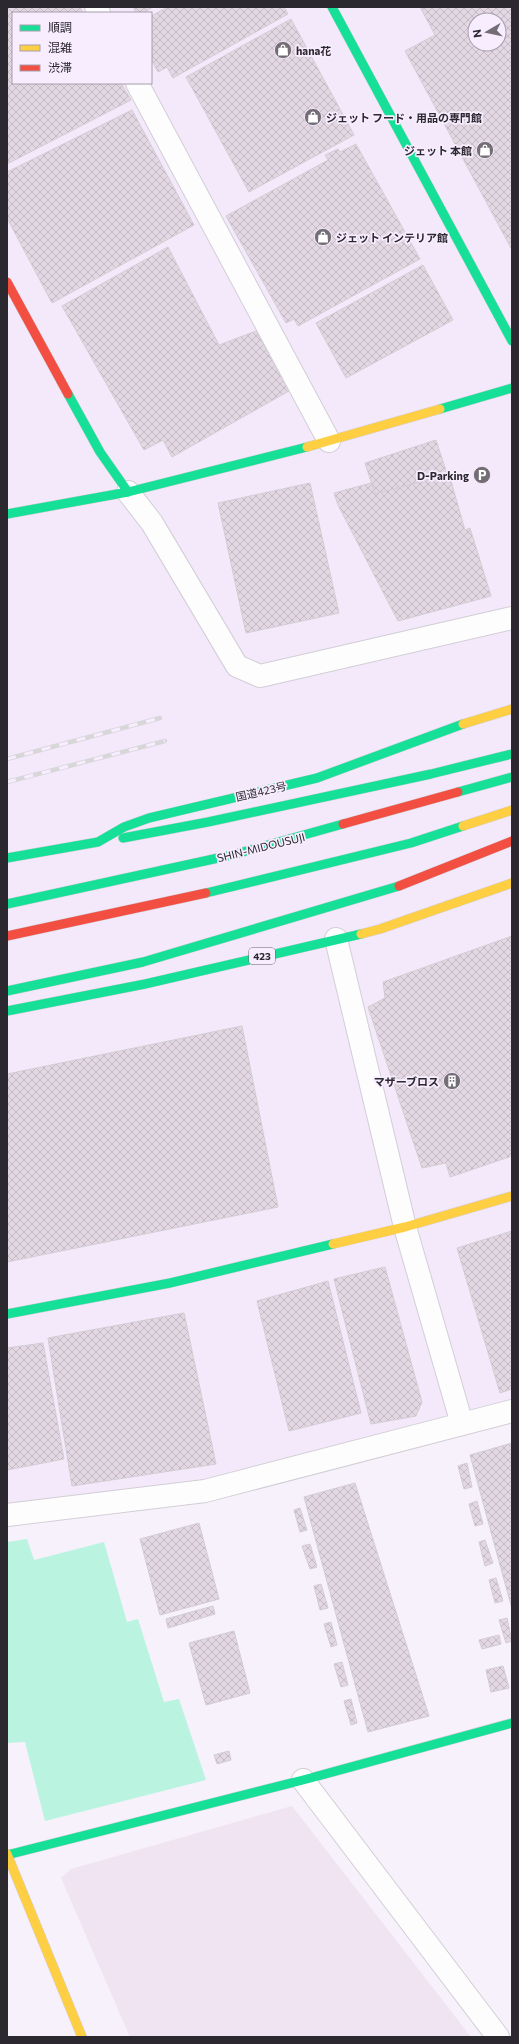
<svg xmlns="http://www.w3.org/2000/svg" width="519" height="2044" viewBox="0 0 519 2044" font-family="Commissioner,'Noto Sans JP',sans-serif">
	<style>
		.commercial { fill: #f0e4f2 }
		.built { fill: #f3e9fb; fill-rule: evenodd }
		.pitch { fill: #baf4e0 }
		.building { fill: url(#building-cross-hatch); stroke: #d2cdd3; fill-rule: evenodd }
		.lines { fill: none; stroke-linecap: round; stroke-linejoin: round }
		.street-casing { stroke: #d2ced5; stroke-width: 24 }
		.fast-casing { stroke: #d2ced5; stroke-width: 10 }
		.slow-casing { stroke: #d2ced5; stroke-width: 10 }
		.jam-casing { stroke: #d2ced5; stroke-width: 10 }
		.street { stroke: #fefdfe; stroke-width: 22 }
		.fast { stroke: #16e098; stroke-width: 9 }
		.slow { stroke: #ffcf43; stroke-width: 9 }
		.jam { stroke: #f24e42; stroke-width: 9 }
		.rail-casing { stroke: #d7d6d8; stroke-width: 4.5 }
		.rail { stroke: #f7edff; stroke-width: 3; stroke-dasharray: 9; stroke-linecap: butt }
		.labels { text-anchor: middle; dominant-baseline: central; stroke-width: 3.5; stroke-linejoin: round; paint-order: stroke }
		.shield { fill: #f7edff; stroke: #69636d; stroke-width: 1 }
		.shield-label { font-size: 10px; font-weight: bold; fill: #2c282f }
		.poi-label { font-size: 11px; font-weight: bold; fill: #2c282f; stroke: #f7edff; text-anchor: start }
		.street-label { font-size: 11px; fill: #2c282f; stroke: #f7edff }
	</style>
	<defs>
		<pattern id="building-cross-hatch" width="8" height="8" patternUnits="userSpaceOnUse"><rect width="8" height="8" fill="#e2d7e2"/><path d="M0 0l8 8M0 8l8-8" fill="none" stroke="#c2b9c2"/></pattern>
	</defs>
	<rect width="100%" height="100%" fill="#f6f1fb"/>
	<polygon class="commercial" points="292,1806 471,2037 130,2037 61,1878 71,1869"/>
	<path class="built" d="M 7,7 L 512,7 L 512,1411 L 205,1491 L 7,1515 ZM 13,13 L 151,13 L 151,83 L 13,83 ZM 475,20 L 499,20 L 499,44 L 475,44 Z"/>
	<polygon class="pitch" points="27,1539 34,1560 104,1542 127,1622 138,1619 164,1702 179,1699 206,1780 45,1821 25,1742 7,1743 7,1542"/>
	<g class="building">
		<polygon points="7,7 80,7 83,13 13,13 13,83 121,83 131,100 7,164"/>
		<polygon points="133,7 153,7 143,13 136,13"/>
		<polygon points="168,7 284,7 288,14 173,78 167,67 158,72 151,59 151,42 153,41 151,38 151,16"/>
		<path d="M 420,7 L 512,7 L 512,250 L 405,51 L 435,35 ZM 475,20 L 499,20 L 499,44 L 475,44 Z"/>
		<polygon points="291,19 354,135 249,192 186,77"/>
		<polygon points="132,110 194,225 52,303 7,218 7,172"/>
		<polygon points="356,144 420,259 298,326 294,319 286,323 226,216 328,160 325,155 338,149 340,152"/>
		<polygon points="168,247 219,345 256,331 289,391 172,457 163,440 144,450 62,306"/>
		<polygon points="423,265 453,320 346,378 316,323"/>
		<polygon points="436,440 447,474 375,494 365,463"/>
		<polygon points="449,474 465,530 470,528 491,596 398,621 338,505 334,493 371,483 375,494"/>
		<polygon points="310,483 339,613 246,633 218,503"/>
		<polygon points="512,936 512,1156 450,1177 446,1163 422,1168 368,1007 385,998 383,982"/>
		<polygon points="242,1026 278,1207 7,1262 7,1074"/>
		<polygon points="512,1231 512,1389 500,1393 457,1248"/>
		<polygon points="385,1267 422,1402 416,1416 371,1424 334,1279"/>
		<polygon points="328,1281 361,1413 289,1431 257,1301"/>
		<polygon points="184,1313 216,1464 72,1486 48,1338"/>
		<polygon points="43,1343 64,1459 7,1470 7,1348"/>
		<polygon points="512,1443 512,1609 470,1455"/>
		<polygon points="467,1463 472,1487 464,1489 458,1466"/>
		<polygon points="355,1483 429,1716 368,1732 304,1497"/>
		<polygon points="477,1501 483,1524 475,1526 469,1504"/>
		<polygon points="300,1508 307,1530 300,1532 294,1510"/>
		<polygon points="199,1523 219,1599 160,1615 140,1539"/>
		<polygon points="485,1540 493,1563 485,1566 479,1542"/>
		<polygon points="310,1544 317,1567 310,1569 302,1546"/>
		<polygon points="496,1578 503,1601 495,1603 489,1580"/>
		<polygon points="321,1584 328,1608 320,1610 314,1586"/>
		<polygon points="213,1606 215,1614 168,1628 166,1619"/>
		<polygon points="507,1618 512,1641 506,1643 499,1620"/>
		<polygon points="331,1622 337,1645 331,1647 324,1624"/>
		<polygon points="234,1631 250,1693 206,1705 189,1643"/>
		<polygon points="499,1635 501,1644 482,1649 479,1640"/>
		<polygon points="342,1662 348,1685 341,1687 334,1664"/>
		<polygon points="503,1666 509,1688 491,1692 486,1670"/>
		<polygon points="351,1699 357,1723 351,1725 344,1701"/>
		<polygon points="229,1751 231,1760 217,1764 214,1755"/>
	</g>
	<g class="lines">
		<defs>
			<g id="street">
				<polyline points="96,7 99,13"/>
				<polyline points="137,83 329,441"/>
				<polyline points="128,492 152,523 237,666 260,676 512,618"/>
				<polyline points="336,939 405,1227 462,1424"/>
				<polyline points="7,1515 205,1491 512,1411"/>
				<polyline points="303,1780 498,2037"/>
			</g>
			<g id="fast">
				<polyline points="332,7 512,341"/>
				<polyline points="68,394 100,452 128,492"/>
				<polyline points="440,409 512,388"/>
				<polyline points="7,514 128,492 307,447"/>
				<polyline points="458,792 512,777"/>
				<polyline points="123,838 208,822 431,774 512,754"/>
				<polyline points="7,858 98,842 124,827 149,818 317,778 463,724"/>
				<polyline points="206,893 411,843 463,826"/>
				<polyline points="7,904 232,855 343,824"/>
				<polyline points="7,991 143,962 399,886"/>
				<polyline points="7,1011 145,984 361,934"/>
				<polyline points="7,1314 170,1283 333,1244"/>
				<polyline points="7,1855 303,1780 512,1723"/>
			</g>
			<g id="slow">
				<polyline points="307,447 440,409"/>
				<polyline points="463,724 512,709"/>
				<polyline points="463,826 512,810"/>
				<polyline points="361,934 380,929 512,883"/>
				<polyline points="333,1244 405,1227 512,1196"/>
				<polyline points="7,1854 82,2037"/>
			</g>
			<g id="jam">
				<polyline points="7,282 68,394"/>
				<polyline points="343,824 458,792"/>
				<polyline points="399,886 512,841"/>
				<polyline points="7,936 206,893"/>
			</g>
		</defs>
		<use href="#street" class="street-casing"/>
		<use href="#fast" class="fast-casing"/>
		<use href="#slow" class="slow-casing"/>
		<use href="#jam" class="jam-casing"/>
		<use href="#street" class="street"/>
		<use href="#fast" class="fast"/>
		<use href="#slow" class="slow"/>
		<use href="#jam" class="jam"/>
		<defs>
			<g id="rail">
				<polyline points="7,759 160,718"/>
				<polyline points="7,782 165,741"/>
			</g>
		</defs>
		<use href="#rail" class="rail-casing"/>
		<use href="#rail" class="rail"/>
	</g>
	<defs>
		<symbol id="shop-disc" viewBox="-11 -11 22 22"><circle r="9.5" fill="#736e76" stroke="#f7edff"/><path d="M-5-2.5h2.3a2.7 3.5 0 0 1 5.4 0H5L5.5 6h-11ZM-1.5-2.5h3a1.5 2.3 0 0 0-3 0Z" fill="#fff"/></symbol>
		<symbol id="parking-disc" viewBox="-11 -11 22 22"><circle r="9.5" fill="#736e76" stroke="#f7edff"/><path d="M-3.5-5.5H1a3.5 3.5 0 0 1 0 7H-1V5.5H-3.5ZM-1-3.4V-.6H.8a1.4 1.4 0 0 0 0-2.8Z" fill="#fff"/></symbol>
		<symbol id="building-disc" viewBox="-11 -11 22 22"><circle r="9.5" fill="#736e76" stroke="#f7edff"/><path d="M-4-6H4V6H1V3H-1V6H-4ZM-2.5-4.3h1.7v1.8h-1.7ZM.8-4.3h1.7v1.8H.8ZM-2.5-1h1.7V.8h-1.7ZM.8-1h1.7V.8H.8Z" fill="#fff"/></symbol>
	</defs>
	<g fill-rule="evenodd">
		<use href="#shop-disc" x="273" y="40" width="20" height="20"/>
		<use href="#shop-disc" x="303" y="107" width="20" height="20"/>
		<use href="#shop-disc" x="475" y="140" width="20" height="20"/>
		<use href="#shop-disc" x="313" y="227" width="20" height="20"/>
		<use href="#parking-disc" x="472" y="465" width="20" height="20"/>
		<use href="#building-disc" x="442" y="1071" width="20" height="20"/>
	</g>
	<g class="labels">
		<rect class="shield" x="249" y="948" width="26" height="16" rx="3"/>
		<g class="shield-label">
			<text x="262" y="956">423</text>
		</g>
		<g class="poi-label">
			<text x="296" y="50">hana花</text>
			<text x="326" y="117">ジェット フード・用品の専門館</text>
			<text x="472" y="150" text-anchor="end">ジェット 本館</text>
			<text x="336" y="237">ジェット インテリア館</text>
			<text x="469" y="475" text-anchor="end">D-Parking</text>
			<text x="439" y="1081" text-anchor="end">マザーブロス</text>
		</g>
		<g class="street-label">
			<text transform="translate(261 791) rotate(-13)">国道423号</text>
			<text transform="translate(261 847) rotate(-14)">SHIN-MIDOUSUJI</text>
		</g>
	</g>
	<rect width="519" height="2044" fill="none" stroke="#2c282f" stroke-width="16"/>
	<rect x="12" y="12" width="140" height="72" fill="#f7edff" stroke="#a69eac"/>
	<rect x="20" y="25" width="20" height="6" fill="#16e098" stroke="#a69eac"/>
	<text x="48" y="32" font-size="12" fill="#2c282f">順調</text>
	<rect x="20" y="45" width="20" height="6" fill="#ffcf43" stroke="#a69eac"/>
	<text x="48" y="52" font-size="12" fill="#2c282f">混雑</text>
	<rect x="20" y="65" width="20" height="6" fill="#f24e42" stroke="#a69eac"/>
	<text x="48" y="72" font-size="12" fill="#2c282f">渋滞</text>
	<g transform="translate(487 32) rotate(261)"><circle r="19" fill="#f7edff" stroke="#a69eac"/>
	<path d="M0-3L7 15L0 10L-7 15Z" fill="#736e76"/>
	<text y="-6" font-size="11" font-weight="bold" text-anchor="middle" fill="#2c282f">N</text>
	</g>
</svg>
